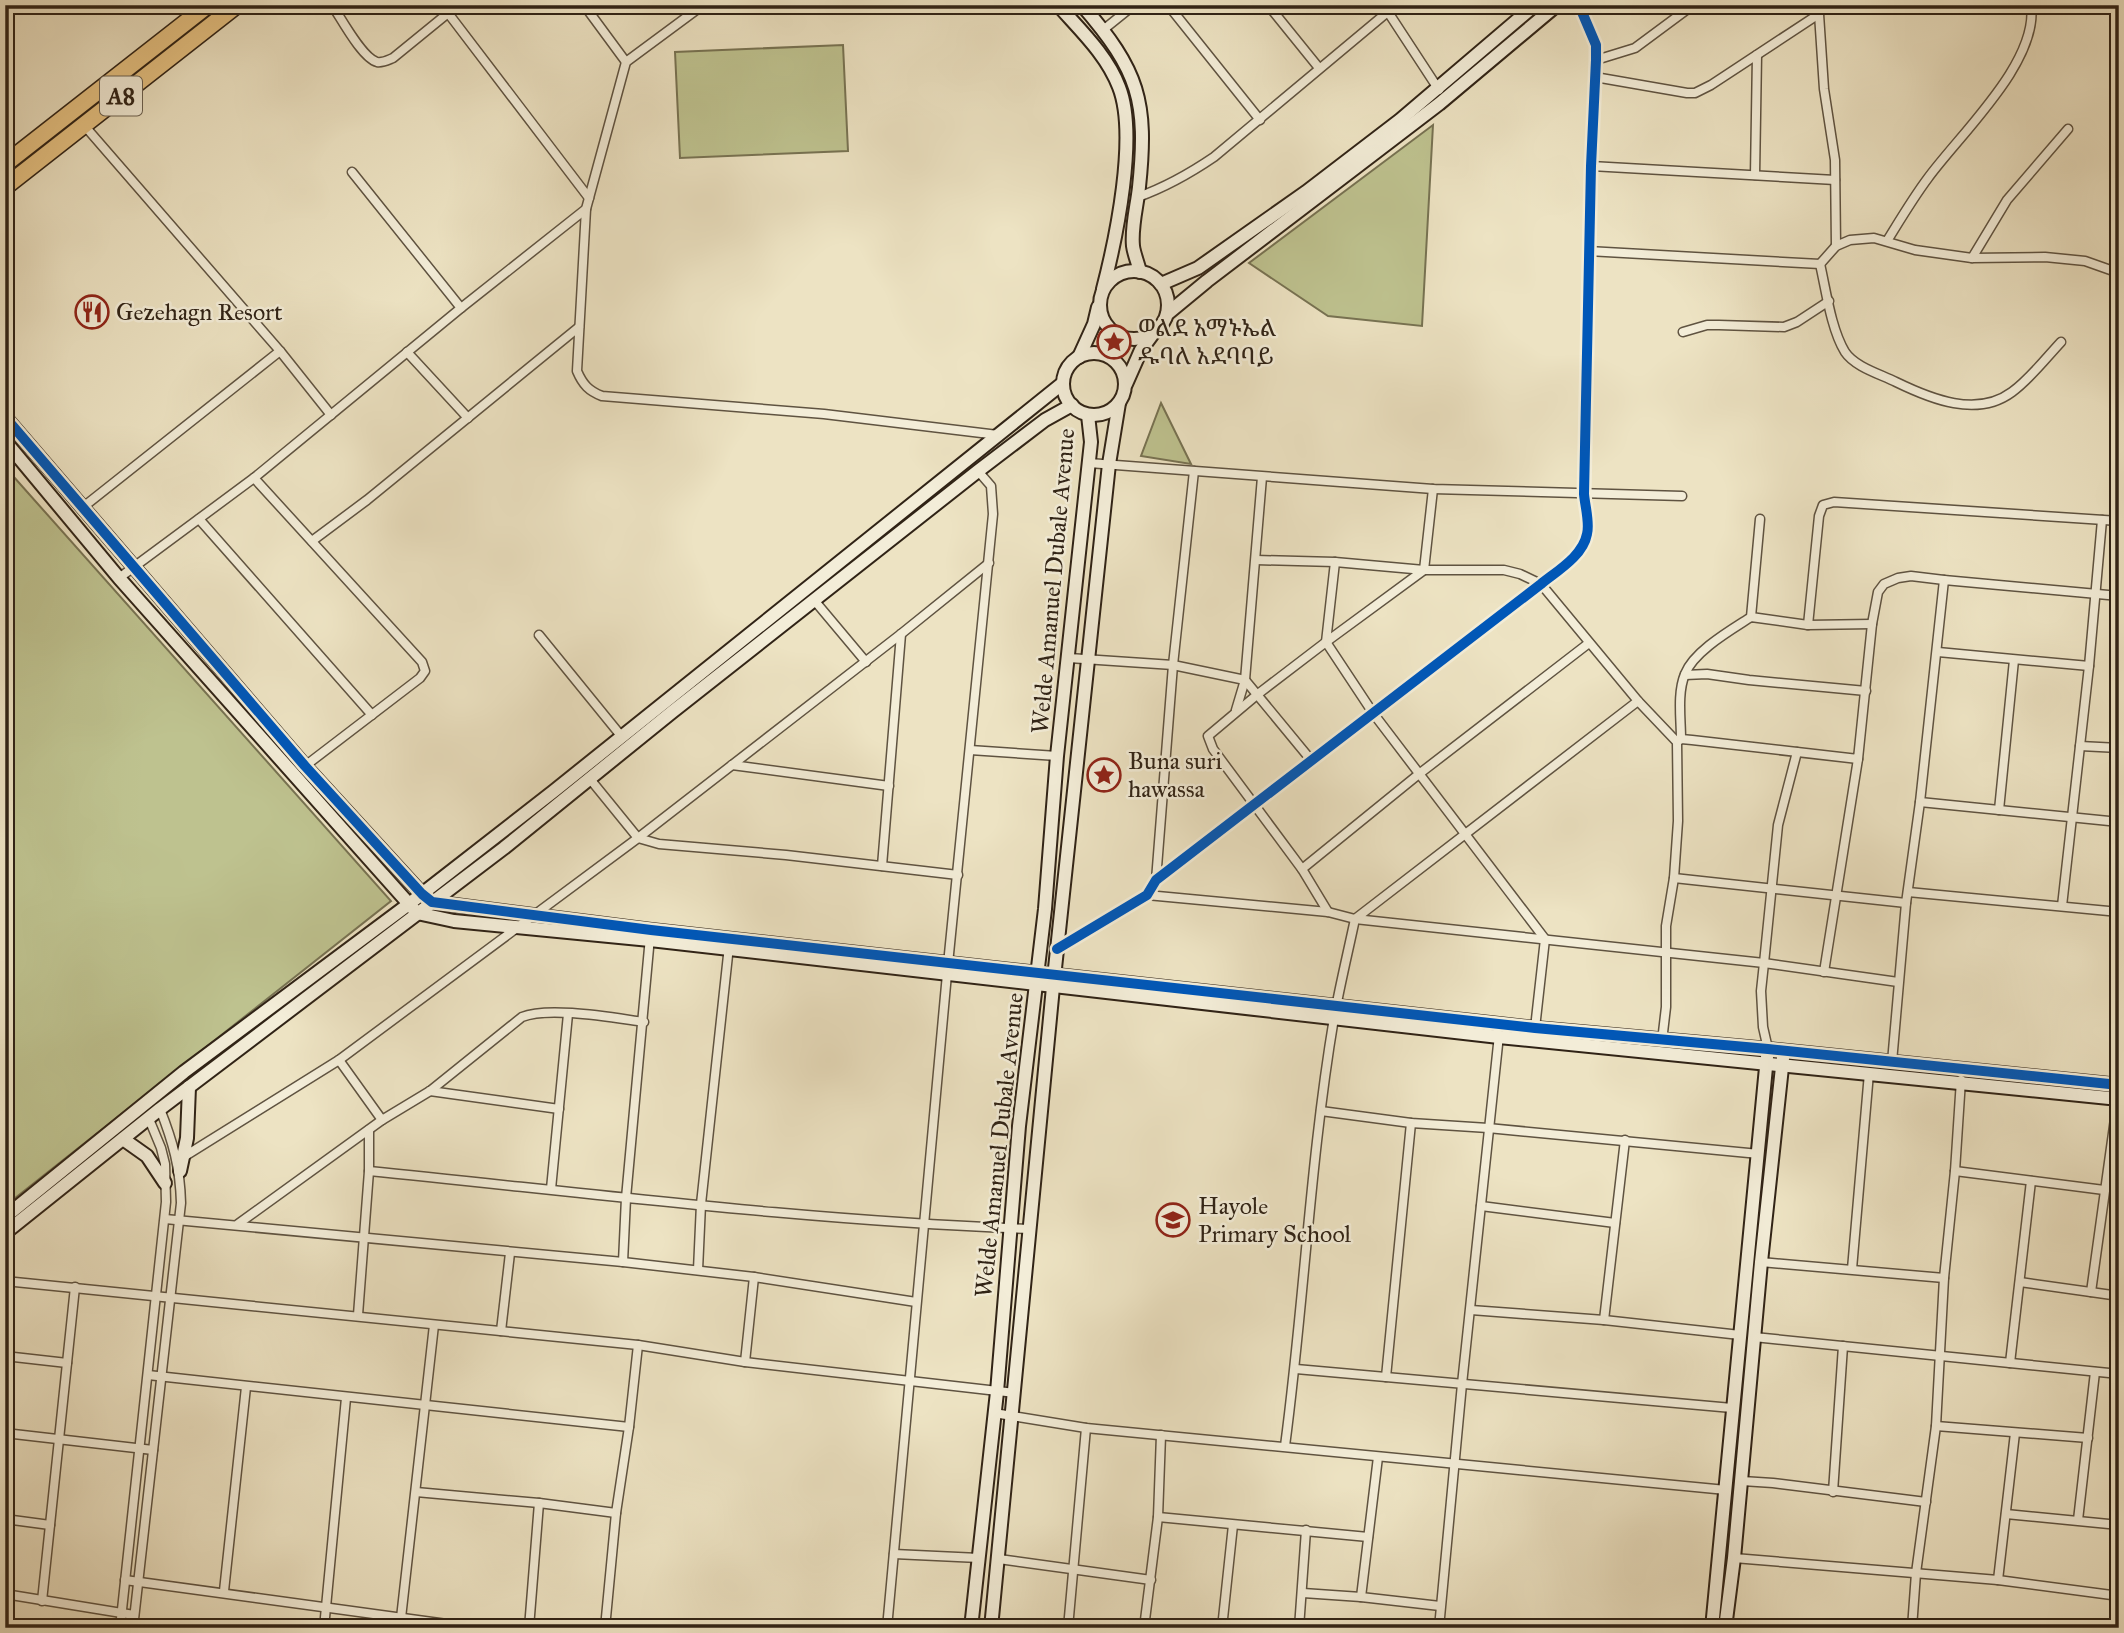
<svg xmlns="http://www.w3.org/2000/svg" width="2124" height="1633" viewBox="0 0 2124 1633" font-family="'IM FELL Great Primer','Noto Serif Ethiopic',serif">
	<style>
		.green { fill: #bec28f; stroke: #777252; stroke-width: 2 }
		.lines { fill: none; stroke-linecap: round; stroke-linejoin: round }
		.street-casing { stroke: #5f5341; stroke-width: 11 }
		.secondary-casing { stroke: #302316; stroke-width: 16 }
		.highway-casing { stroke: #302316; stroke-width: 19 }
		.street { stroke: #f3edd8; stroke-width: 8 }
		.secondary { stroke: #f3edd8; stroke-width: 12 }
		.highway { stroke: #e6c282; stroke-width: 16 }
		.cycleway-casing { stroke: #f3edd8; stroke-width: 15 }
		.cycleway { stroke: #0057b8; stroke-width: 10 }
		.labels { text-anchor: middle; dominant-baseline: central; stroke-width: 5; stroke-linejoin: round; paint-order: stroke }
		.shield { fill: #f3edd8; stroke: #6a6050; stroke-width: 2 }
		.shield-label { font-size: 23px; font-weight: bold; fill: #302316 }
		.poi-label { font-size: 24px; fill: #302316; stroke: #f3edd8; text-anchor: start }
		.street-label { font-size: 24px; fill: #302316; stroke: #f3edd8 }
	</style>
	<rect width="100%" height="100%" fill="#ede3c3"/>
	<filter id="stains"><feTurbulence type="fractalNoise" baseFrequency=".00286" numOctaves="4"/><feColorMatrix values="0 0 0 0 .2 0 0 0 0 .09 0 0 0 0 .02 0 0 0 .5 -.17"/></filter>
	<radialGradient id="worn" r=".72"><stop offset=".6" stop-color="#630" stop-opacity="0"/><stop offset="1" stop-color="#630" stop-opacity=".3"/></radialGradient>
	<g class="green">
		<polygon points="843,45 848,151 680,158 675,52"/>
		<polygon points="1433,125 1422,326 1328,316 1249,263"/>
		<polygon points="1161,403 1191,464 1141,456"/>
		<polygon points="5,467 391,901 5,1206"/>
	</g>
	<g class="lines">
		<defs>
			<g id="street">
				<path d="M 332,5 C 341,18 362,58 377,62 C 383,63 388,60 393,58 L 458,5"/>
				<polyline points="584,5 626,62"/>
				<polyline points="1168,5 1260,120"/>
				<polyline points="1268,5 1319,68"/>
				<polyline points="1821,5 1819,14 1824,89 1835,160 1836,246"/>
				<polyline points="1388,12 1439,90"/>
				<polyline points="448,13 589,198"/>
				<polyline points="1103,30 1134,5"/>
				<polyline points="1596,60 1635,48 1693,5"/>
				<polyline points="1595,77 1687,93 1695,93 1711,85 1819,14"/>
				<polyline points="83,124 280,351 331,415"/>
				<polyline points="1591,166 1835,180"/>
				<polyline points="352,172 461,308"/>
				<polyline points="1755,175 1757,55"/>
				<path d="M 1138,197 C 1166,187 1189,174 1214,157 L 1396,5"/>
				<path d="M 586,209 L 577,371 C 583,385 589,391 602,396 L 824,414 L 998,435"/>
				<path d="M 1887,241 C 1900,220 1913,198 1928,178 C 1960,134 2039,62 2031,5"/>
				<polyline points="1588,251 1820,264 1836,246 1850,240 1874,238 1915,250 1972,258 2045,257 2085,261 2119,273"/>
				<polyline points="1972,258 2007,200 2068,129"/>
				<path d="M 1820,264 C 1826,290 1831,329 1845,352 C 1855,367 1880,374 1896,382 C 1931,399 1977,418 2012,392 C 2030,379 2046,358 2061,342"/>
				<polyline points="1683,332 1707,325 1719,325 1784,327 1797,322 1829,301"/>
				<polyline points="407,352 468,418"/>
				<polyline points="1089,463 1433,489 1682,496"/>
				<polyline points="254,478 422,662 425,671 420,678 305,766"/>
				<polyline points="82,508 280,351"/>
				<polyline points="199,519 372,715"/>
				<polyline points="312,541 367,500 579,327"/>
				<polyline points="1256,560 1335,562 1424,570 1504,570 1520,574 1541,584 1638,701 1677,742 1678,821 1674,878 1666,926 1666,1007 1662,1041"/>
				<polyline points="1335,562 1326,642 1373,713 1545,939 1535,1028"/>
				<polyline points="119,578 254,478 461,308 586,209 626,62 703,5"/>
				<polyline points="814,600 866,662"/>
				<polyline points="1751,617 1760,519"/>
				<polyline points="1872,624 1808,625 1819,516 1823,505 1834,502 2119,521"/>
				<polyline points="539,635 622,737"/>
				<polyline points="1938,652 2089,666"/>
				<polyline points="1069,658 1173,665 1245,680 1311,760"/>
				<polyline points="1685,675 1707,674 1749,680 1866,691"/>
				<polyline points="1236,710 1245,680 1262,477"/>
				<path d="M 1681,739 C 1681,719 1677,693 1685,674 C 1694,651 1731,630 1751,617 L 1808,625"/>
				<polyline points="1677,742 1681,739 1692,740 1858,759 1872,624 1878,592 1884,584 1898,578 1911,576 1944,580"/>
				<polyline points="2080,746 2119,748"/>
				<polyline points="970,750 1057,756"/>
				<polyline points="732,765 889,786"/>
				<polyline points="590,779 638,838 659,844 786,855 958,875"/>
				<polyline points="1920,802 2119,822"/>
				<polyline points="1999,810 2014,660"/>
				<polyline points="882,866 901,634"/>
				<polyline points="1302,869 1419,774 1589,643"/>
				<polyline points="1674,878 1906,903"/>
				<polyline points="1156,880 1173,665 1194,471"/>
				<polyline points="1908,892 2119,912"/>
				<polyline points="1147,895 1328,912 1355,919 1764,963 1898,982"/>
				<polyline points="2062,906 2089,666 2102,520"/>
				<polyline points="1328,912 1302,869 1213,749 1208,736 1258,694 1326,642 1424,570 1433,489"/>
				<path d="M 1057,949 L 1147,895 L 1156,880 L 1541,584 C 1557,571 1583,556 1587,534 C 1590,523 1585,506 1584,494 L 1591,166 L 1596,60 L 1596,45 L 1579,5"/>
				<polyline points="1824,972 1858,759"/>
				<polyline points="1768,1049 1763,1027 1761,991 1764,963 1778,825 1797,752"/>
				<polyline points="339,1060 382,1120"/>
				<polyline points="1892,1062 1906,903 1920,802 1944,580 2119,596"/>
				<polyline points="430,1091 559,1109"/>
				<polyline points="1321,1111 1411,1123 1488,1128 1759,1154"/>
				<polyline points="185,1156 339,1060 638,838 901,634 989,563"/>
				<path d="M 369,1171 C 589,1193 809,1221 1030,1229"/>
				<polyline points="1955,1171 2104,1190"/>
				<polyline points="551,1189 568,1014"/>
				<polyline points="1481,1206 1615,1223"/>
				<polyline points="165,1219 623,1262 754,1277 916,1302"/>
				<path d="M 238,1224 L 382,1120 L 430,1091 L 522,1017 C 549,1006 614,1018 644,1022"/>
				<polyline points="623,1262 626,1198 650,937"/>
				<polyline points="1761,1262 1944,1278"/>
				<polyline points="1852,1269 1869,1073"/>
				<polyline points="698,1270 701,1204 729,946"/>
				<polyline points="5,1281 638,1345 745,1362 1015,1393"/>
				<polyline points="2020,1282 2119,1296"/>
				<polyline points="2091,1292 2118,1097"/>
				<polyline points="1471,1310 1604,1320 1740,1335"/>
				<polyline points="358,1315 369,1171 369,1130"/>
				<polyline points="1604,1320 1625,1140"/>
				<polyline points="501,1331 510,1253"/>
				<polyline points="1754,1337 2119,1374"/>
				<polyline points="5,1356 67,1363"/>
				<polyline points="745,1362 754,1277"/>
				<polyline points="2010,1363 2031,1181"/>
				<polyline points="1296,1369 1732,1408"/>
				<polyline points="148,1375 629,1427"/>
				<polyline points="1386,1377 1411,1123"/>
				<polyline points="994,1413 1086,1428 1726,1490"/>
				<polyline points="1936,1426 2088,1438"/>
				<polyline points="5,1433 153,1450"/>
				<path d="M 1285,1446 C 1304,1304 1310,1160 1334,1018 C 1340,985 1348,952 1355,919 L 1638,701"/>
				<polyline points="1378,1457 1361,1597 1440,1606"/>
				<polyline points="1742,1481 1773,1483 1926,1502"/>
				<polyline points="416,1492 539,1503 616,1513"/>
				<polyline points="1833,1492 1843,1346"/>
				<polyline points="2006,1514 2119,1525"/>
				<polyline points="1158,1517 1368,1537"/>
				<polyline points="5,1519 50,1525"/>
				<polyline points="2078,1520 2095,1372"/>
				<polyline points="894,1554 979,1558"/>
				<polyline points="1734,1558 1998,1580 2119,1596"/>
				<polyline points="999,1559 1151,1580"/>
				<polyline points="125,1580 476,1628"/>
				<polyline points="1998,1580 2015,1433"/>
				<polyline points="224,1591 246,1387"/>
				<polyline points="1303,1593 1361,1597"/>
				<polyline points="5,1594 134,1615"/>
				<polyline points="42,1601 75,1287"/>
				<polyline points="401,1618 434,1325"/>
				<polyline points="120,1628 166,1202 165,1164 161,1148 149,1119"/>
				<path d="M 133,1628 L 181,1203 C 180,1167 173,1142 160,1109"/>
				<polyline points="324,1628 346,1398"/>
				<polyline points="529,1628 539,1503"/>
				<polyline points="605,1628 616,1513 629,1427 638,1345"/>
				<polyline points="887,1628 947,974 993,514 991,486 978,471"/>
				<polyline points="1068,1628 1086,1428"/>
				<polyline points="1144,1628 1158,1517 1161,1435"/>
				<polyline points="1222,1628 1233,1525"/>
				<polyline points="1299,1628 1306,1530"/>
				<polyline points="1439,1628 1462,1384 1499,1035"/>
				<polyline points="1912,1628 1916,1573 1936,1426 1944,1278 1955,1171 1961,1080"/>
			</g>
			<g id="secondary">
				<path d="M 1058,5 C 1080,30 1107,55 1119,87 C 1138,135 1116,239 1103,289"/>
				<path d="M 1082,5 C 1139,71 1148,101 1139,187 C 1137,206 1131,227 1133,246 C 1134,254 1138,263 1140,272"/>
				<circle cx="1134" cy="305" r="34"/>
				<polyline points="1161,284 1198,268 1306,192 1400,120 1535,5"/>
				<polyline points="1167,314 1207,281 1439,104 1557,5"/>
				<circle cx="1094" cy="384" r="31"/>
				<polyline points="1079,357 1094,324 1098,307"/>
				<polyline points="1126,384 1141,350 1152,335"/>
				<polyline points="5,417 305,766 422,894 432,902 651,930 1535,1028 1768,1049 2119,1085"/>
				<polyline points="5,441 119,578 417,913 454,921 650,940 1499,1037 2119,1099"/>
				<polyline points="123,1139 147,1156 165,1183"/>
				<polyline points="180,1171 187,1138 189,1087"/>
				<polyline points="5,1217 184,1072 409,904 554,791 1063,383"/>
				<polyline points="5,1233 160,1109 504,848 672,712 978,471 1045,420 1072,405"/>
				<polyline points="971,1628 997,1392 1019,1126 1045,909 1057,756 1091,442 1088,415"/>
				<polyline points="991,1628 1053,987 1109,464 1119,403"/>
				<polyline points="1712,1628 1767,1057"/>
				<polyline points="1725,1628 1734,1558 1761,1262 1783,1058"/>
			</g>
			<g id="highway">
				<polyline points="5,164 208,5"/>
				<polyline points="5,187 237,5"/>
			</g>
		</defs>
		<use href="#street" class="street-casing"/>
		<use href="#secondary" class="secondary-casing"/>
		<use href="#highway" class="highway-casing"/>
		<use href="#street" class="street"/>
		<use href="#secondary" class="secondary"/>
		<use href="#highway" class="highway"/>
		<defs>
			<g id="cycleway">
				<polyline points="5,417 305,766 422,894 432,902 651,930 1535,1028 1768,1049 2119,1085"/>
				<path d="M 1057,949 L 1147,895 L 1156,880 L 1541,584 C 1557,571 1583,556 1587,534 C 1590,523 1585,506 1584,494 L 1591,166 L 1596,60 L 1596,45 L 1579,5"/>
			</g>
		</defs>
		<use href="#cycleway" class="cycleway-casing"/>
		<use href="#cycleway" class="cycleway"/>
	</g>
	<defs>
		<symbol id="restaurant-ring" viewBox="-11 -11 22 22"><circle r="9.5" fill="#f3edd8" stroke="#8f2418" stroke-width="1.5"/><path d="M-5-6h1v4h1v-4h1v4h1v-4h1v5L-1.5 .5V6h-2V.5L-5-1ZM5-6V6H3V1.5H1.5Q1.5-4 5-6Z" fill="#8f2418"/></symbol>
		<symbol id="sight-ring" viewBox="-11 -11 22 22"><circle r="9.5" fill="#f3edd8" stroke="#8f2418" stroke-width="1.5"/><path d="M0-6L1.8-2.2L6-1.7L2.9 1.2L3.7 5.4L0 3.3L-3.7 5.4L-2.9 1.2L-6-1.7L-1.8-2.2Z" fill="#8f2418"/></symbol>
		<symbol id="school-ring" viewBox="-11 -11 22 22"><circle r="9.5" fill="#f3edd8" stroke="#8f2418" stroke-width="1.5"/><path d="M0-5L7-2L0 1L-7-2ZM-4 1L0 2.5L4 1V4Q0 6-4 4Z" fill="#8f2418"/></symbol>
	</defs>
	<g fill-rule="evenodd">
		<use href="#restaurant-ring" x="73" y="293" width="38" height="38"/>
		<use href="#sight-ring" x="1095" y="323" width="38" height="38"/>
		<use href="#sight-ring" x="1085" y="756" width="38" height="38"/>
		<use href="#school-ring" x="1154" y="1201" width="38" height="38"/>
	</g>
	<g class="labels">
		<rect class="shield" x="100" y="76.5" width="42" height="39" rx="5"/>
		<g class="shield-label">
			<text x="121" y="96">A8</text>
		</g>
		<g class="poi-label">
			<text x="116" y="312">Gezehagn Resort</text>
			<text x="1138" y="328">ወልደ አማኑኤል<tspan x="1138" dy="28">ዱባለ አደባባይ</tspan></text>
			<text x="1128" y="761">Buna suri<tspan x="1128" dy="28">hawassa</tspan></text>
			<text x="1198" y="1206">Hayole<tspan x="1198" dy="28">Primary School</tspan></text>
		</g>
		<g class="street-label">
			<text transform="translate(1053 581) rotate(-85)">Welde Amanuel Dubale Avenue</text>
			<text transform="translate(999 1145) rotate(-84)">Welde Amanuel Dubale Avenue</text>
		</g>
	</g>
	<rect width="2124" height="1633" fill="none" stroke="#ede3c3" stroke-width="28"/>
	<rect x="7" y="7" width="2110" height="1619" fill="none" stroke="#302316" stroke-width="3.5"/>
	<rect x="14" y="14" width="2096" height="1605" fill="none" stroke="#302316" stroke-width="2"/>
	<rect width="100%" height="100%" filter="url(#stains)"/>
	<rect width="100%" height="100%" fill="url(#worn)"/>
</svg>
